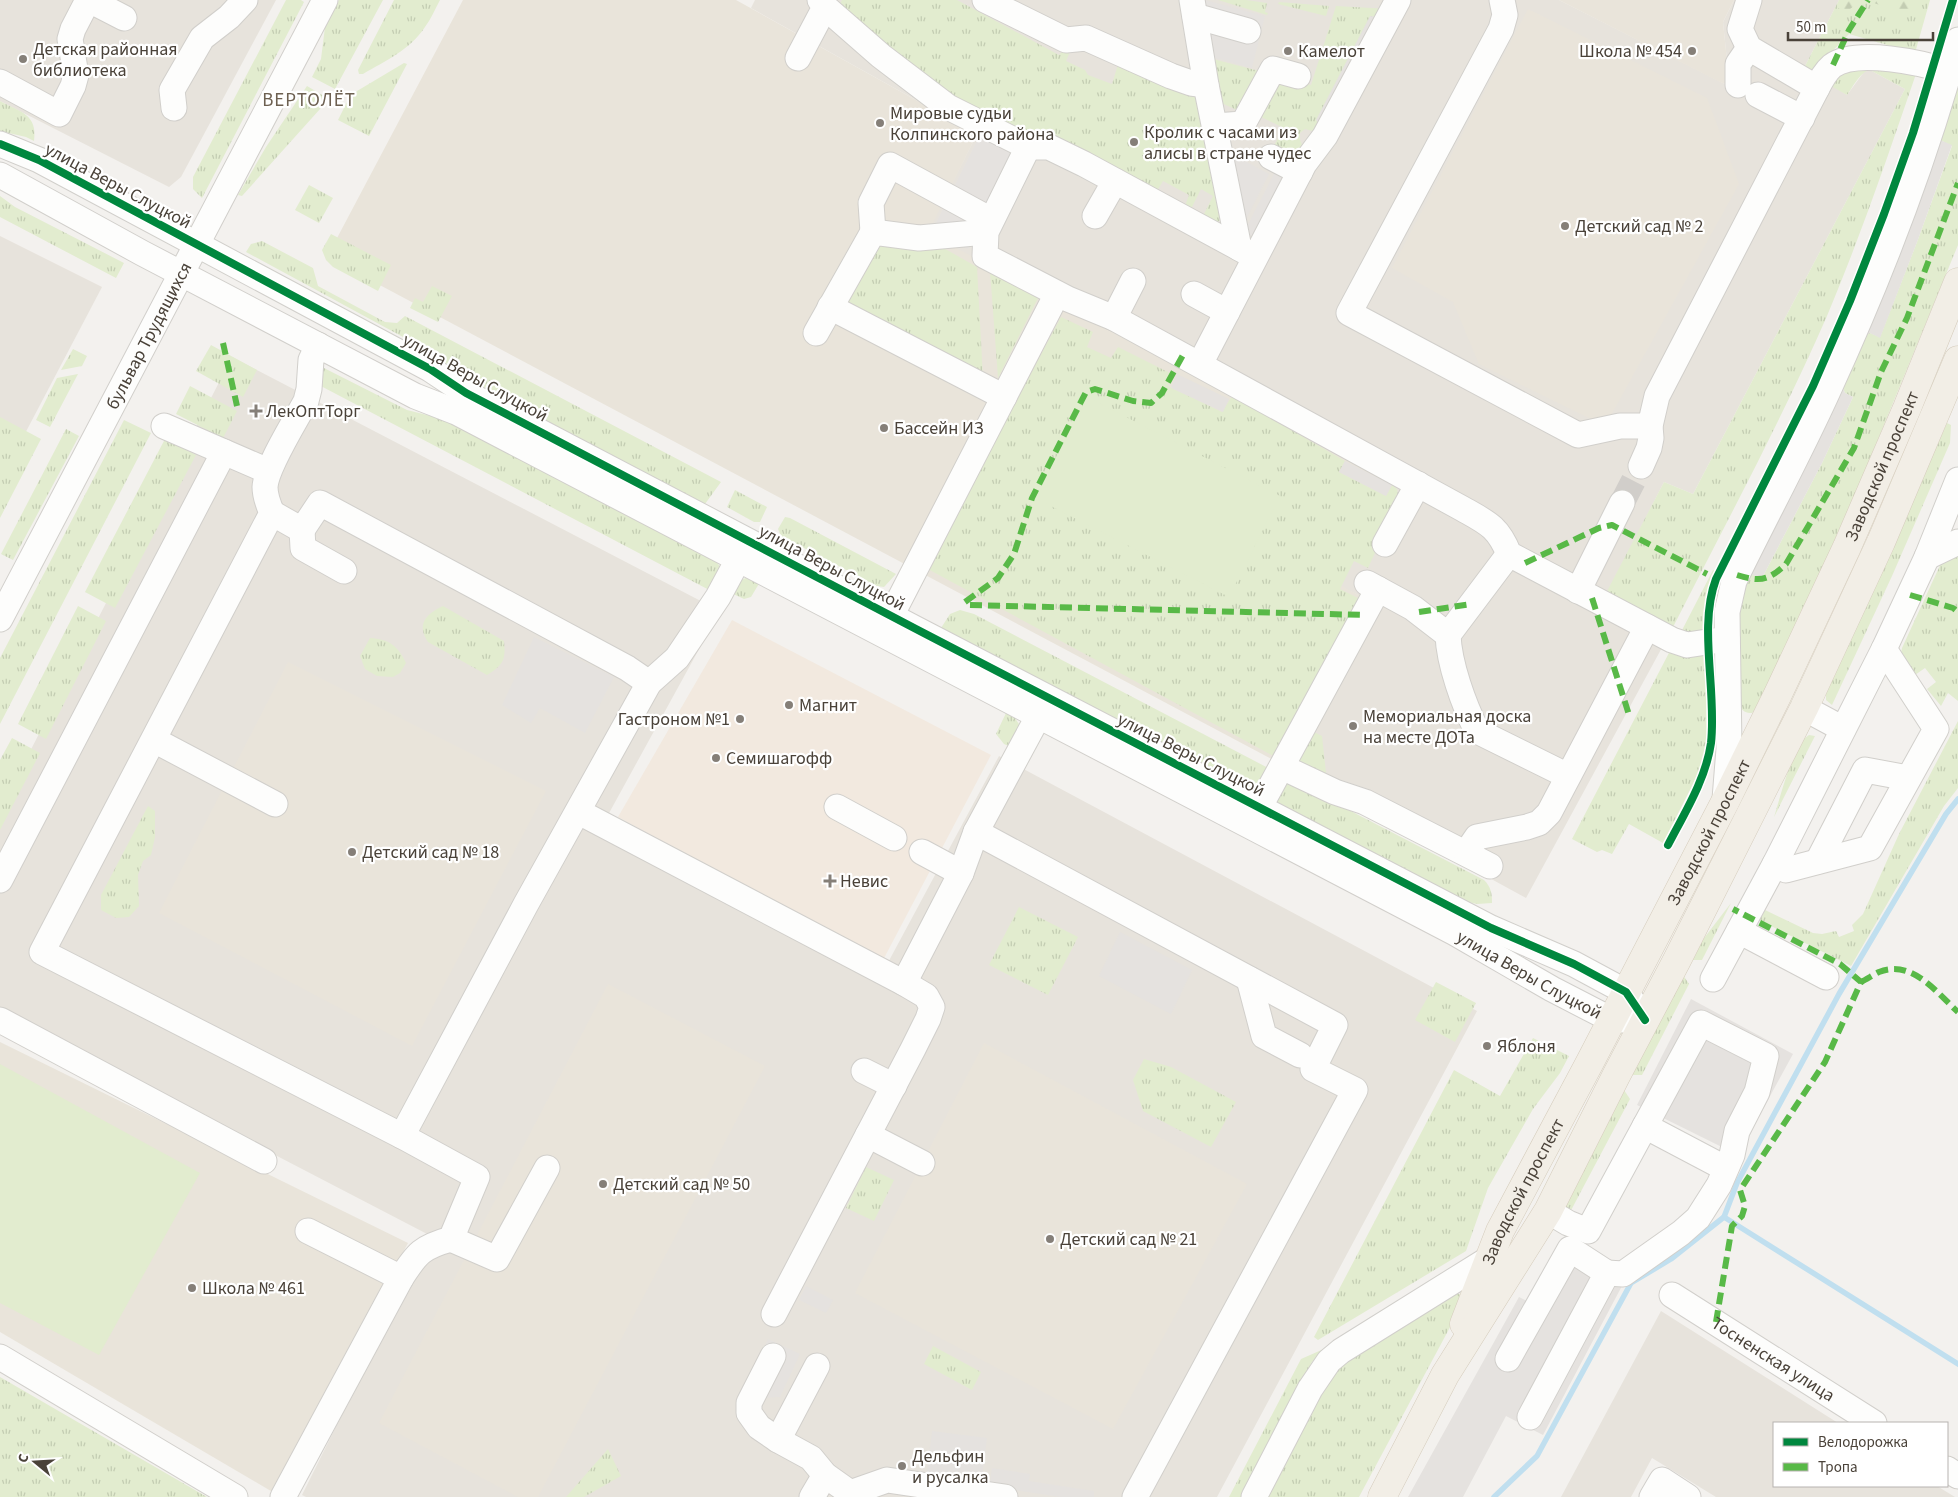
<svg xmlns="http://www.w3.org/2000/svg" width="1958" height="1497" viewBox="0 0 1958 1497" font-family="'Source Sans 3',sans-serif">
	<style>
		.residential { fill: #e7e3dc }
		.commercial { fill: #f2e9df }
		.education { fill: #e9e4da }
		.grass { fill: url(#grass-tufts) }
		.forest { fill: url(#forest-firs) }
		.garden { fill: #e2eccf }
		.parking { fill: #e5e2df }
		.lines { fill: none; stroke-linecap: round; stroke-linejoin: round }
		.stream { stroke: #c0dfef; stroke-width: 5.5 }
		.minor-tunnel { stroke: #d1ceca; stroke-width: 25; stroke-dasharray: 25 12; stroke-linecap: butt }
		.minor-casing { stroke: #d1cfcb; stroke-width: 27 }
		.major-casing { stroke: #d5ccbc; stroke-width: 29 }
		.minor { stroke: #fdfdfc; stroke-width: 25 }
		.major { stroke: #f2eee6; stroke-width: 28 }
		.quiet { stroke: #58b947; stroke-width: 6; stroke-dasharray: 12 6; stroke-linecap: butt }
		.cycleway-casing { stroke: #fff; stroke-width: 11 }
		.cycleway { stroke: #00873e; stroke-width: 8 }
		.poi-dot { fill: #857f78; stroke: #fff; stroke-width: 2 }
		.labels { text-anchor: middle; dominant-baseline: central; stroke-width: 4.5; stroke-linejoin: round; paint-order: stroke }
		.poi-label { font-size: 18px; fill: #4a4239; stroke: #fff; text-anchor: start }
		.street-label { font-size: 18px; fill: #4a4239; stroke: #fff }
		.neighbourhood-label { font-size: 19px; letter-spacing: 1px; fill: #6d6051; stroke: #fff }
	</style>
	<defs>
		<pattern id="grass-tufts" width="24" height="20" patternUnits="userSpaceOnUse" patternTransform="scale(1.25)"><rect width="24" height="20" fill="#e2eccf"/><path d="M3 7l-1-3M5 7V3M7 7l1-3M15 17l-1-3M17 17v-4M19 17l1-3" fill="none" stroke="#c3ccb2"/></pattern>
		<pattern id="forest-firs" width="22" height="20" patternUnits="userSpaceOnUse" patternTransform="scale(1.25)"><rect width="22" height="20" fill="#e2eccf"/><path d="M5 1l3.5 6h-7zM16 11l3.5 6h-7z" fill="#c3ccb2"/></pattern>
	</defs>
	<rect width="100%" height="100%" fill="#f3f1ee"/>
	<g class="residential">
		<polygon points="0,0 276,0 181,177 169,187 0,101"/>
		<polygon points="755,0 1559,0 1725,84 1729,80 1723,22 1734,0 1839,0 1805,66 1847,95 1861,76 1865,71 1870,70 1905,89 1693,494 1664,482 1638,533 1671,631 1526,898 1277,762 1364,598 1340,586 927,233 977,134 751,8"/>
		<polygon points="0,236 102,287 0,481"/>
		<polygon points="232,357 720,611 597,835 877,983 999,756 1477,1011 1217,1497 306,1497 302,1495 431,1236 0,1012 0,810"/>
		<polygon points="1661,1311 1838,1423 1774,1423 1774,1486 1937,1486 1955,1497 1716,1497 1652,1458 1631,1497 1561,1497"/>
	</g>
	<polygon class="commercial" points="732,620 991,755 882,962 618,817"/>
	<g class="education">
		<polygon points="463,0 736,0 977,134 928,233 1396,482 1340,585 1364,598 1277,762 327,257"/>
		<polygon points="1559,0 1734,0 1723,22 1729,80 1725,84 1718,81"/>
		<polygon points="1528,9 1707,98 1739,184 1605,426 1479,364 1453,302 1392,268"/>
		<polygon points="288,662 546,791 412,1046 159,913"/>
		<polygon points="608,984 765,1066 538,1497 518,1497 379,1423"/>
		<polygon points="0,1042 408,1243 276,1494 0,1332"/>
		<polygon points="984,1043 1247,1184 1113,1429 855,1293"/>
	</g>
	<g class="grass">
		<polygon points="286,0 301,0 304,2 202,198 193,189 193,177"/>
		<polygon points="339,0 383,0 335,89 312,77 321,59 325,27"/>
		<path d="M 394,0 L 440,0 C 435,9 431,19 425,27 C 410,50 385,61 363,74 L 359,74 L 358,70 Z"/>
		<polygon points="842,0 957,0 1059,55 1068,45 1072,47 1066,61 1085,70 1088,75 1112,84 1120,58 1197,94 1221,217 1219,221 1218,222 1203,216 1213,196 1201,189 1191,209 1185,206 1189,195 1163,181 1157,191 1050,134 1041,143 931,86 838,8"/>
		<polygon points="1218,0 1246,0 1267,3 1265,12 1268,13 1267,15"/>
		<polygon points="1839,0 1930,0 1915,53 1849,34 1813,71 1805,66"/>
		<polygon points="1279,2 1329,6 1326,16 1278,4"/>
		<polygon points="1336,6 1389,9 1323,129 1320,133 1305,129 1300,133 1300,140 1304,149 1298,159 1272,149 1284,128 1255,114 1281,75 1311,85"/>
		<polygon points="1213,59 1263,72 1246,114 1219,102"/>
		<polygon points="404,63 407,64 369,136 338,120 347,102 357,91"/>
		<path d="M 1836,69 L 1917,71 C 1889,153 1861,235 1827,316 C 1780,423 1724,527 1671,631 L 1605,595 L 1664,482 L 1693,494 L 1905,89 L 1870,70 C 1860,72 1853,87 1847,95 L 1824,82 Z"/>
		<path d="M 1958,78 L 1958,245 L 1867,466 L 1829,553 L 1756,709 L 1752,713 C 1746,713 1743,712 1740,706 L 1737,626 L 1740,598 L 1750,574 L 1762,578 L 1822,463 L 1853,397 L 1845,393 L 1842,386 L 1864,335 L 1870,333 L 1880,337 L 1917,242 L 1952,146 L 1940,140 Z"/>
		<polygon points="307,86 329,99 242,196 238,195 266,147"/>
		<path d="M 0,101 C 20,112 38,114 34,141 L 26,137 L 0,131 Z"/>
		<polygon points="309,185 333,198 319,223 295,210"/>
		<polygon points="0,196 15,207 124,263 116,278 0,217"/>
		<polygon points="331,234 391,265 378,291 333,267 326,260 322,250"/>
		<polygon points="876,237 933,242 977,267 983,378 841,303"/>
		<polygon points="262,241 313,268 318,286 385,322 397,323 405,316 721,482 705,504 474,383 427,350 246,252 251,244"/>
		<polygon points="990,271 1038,298 998,378"/>
		<polygon points="432,286 452,296 438,322 410,308 415,298 423,302"/>
		<polygon points="1061,317 1093,332 1087,347 1111,358 1118,347 1172,374 1168,386 1222,412 1232,396 1345,461 1339,472 1386,496 1392,485 1397,489 1399,501 1368,568 1354,561 1340,589 1366,602 1281,760 926,568"/>
		<polygon points="211,345 257,370 243,397 196,371"/>
		<polygon points="73,349 87,356 82,366 61,370"/>
		<polygon points="318,365 407,410 447,420 716,561 721,568 713,592 317,384"/>
		<polygon points="78,374 50,427 36,420 57,378"/>
		<polygon points="190,386 237,411 223,438 176,414"/>
		<polygon points="0,417 41,439 0,518"/>
		<polygon points="124,420 151,433 0,724 0,658"/>
		<polygon points="1947,423 1951,425 1950,443 1892,576 1832,705 1826,700 1826,692"/>
		<polygon points="66,429 79,436 13,560 1,554"/>
		<polygon points="165,439 196,455 115,608 85,592"/>
		<polygon points="735,490 767,507 760,522 754,522 727,507"/>
		<polygon points="785,517 790,518 896,574 884,587 877,586 781,536 778,529"/>
		<polygon points="1958,553 1958,701 1948,693 1941,706 1927,689 1936,682 1925,668 1915,675 1901,653 1902,648 1942,561"/>
		<path d="M 1713,570 L 1715,571 C 1705,592 1704,611 1705,635 L 1679,636 Z"/>
		<polygon points="748,577 760,582 751,597 744,599 729,592 741,580"/>
		<polygon points="78,606 106,621 46,739 18,724"/>
		<path d="M 443,606 L 504,641 C 506,660 503,665 487,675 L 428,642 C 416,624 426,614 443,606 Z"/>
		<polygon points="960,610 974,614 1272,770 1255,792 941,628 950,614"/>
		<path d="M 370,638 C 389,639 398,646 406,663 L 400,673 L 393,677 L 377,676 L 365,669 L 360,656 Z"/>
		<polygon points="1671,649 1705,651 1707,744 1698,774 1663,843 1629,824 1612,854 1602,850 1597,852 1572,839"/>
		<polygon points="1007,711 1014,717 1019,724 1013,748 1004,744 996,734"/>
		<polygon points="1958,721 1958,788 1944,806 1851,966 1757,919 1763,909 1813,933 1822,934 1836,931 1839,937 1854,931 1852,925 1863,914 1899,834"/>
		<polygon points="1310,730 1322,736 1326,773 1324,780 1294,765"/>
		<path d="M 1809,735 L 1815,736 L 1774,817 C 1780,799 1793,743 1809,735 Z"/>
		<polygon points="12,738 40,753 0,830 0,760"/>
		<path d="M 1287,778 L 1484,880 C 1491,887 1492,893 1492,903 L 1477,904 L 1468,902 L 1278,803 L 1277,799 Z"/>
		<polygon points="148,806 155,811 155,837 151,855 143,861 138,875 139,906 129,917 116,918 101,910 101,895"/>
		<polygon points="1731,903 1702,960 1691,960 1698,946"/>
		<polygon points="1019,907 1078,937 1048,995 989,965"/>
		<polygon points="1683,975 1689,984 1642,1075 1632,1075"/>
		<polygon points="1436,982 1476,1003 1455,1042 1415,1020"/>
		<polygon points="1533,1038 1569,1056 1560,1073 1533,1109 1488,1188 1466,1251 1318,1340 1314,1337 1454,1070 1500,1096"/>
		<polygon points="1144,1059 1171,1067 1236,1102 1211,1147 1143,1111 1133,1080"/>
		<polygon points="1624,1090 1630,1099 1568,1216 1562,1209"/>
		<polygon points="866,1167 894,1180 874,1221 846,1208"/>
		<polygon points="1457,1293 1462,1295 1463,1303 1359,1497 1266,1497 1325,1383 1344,1364"/>
		<polygon points="933,1346 981,1372 972,1390 924,1364"/>
		<polygon points="1326,1348 1312,1362 1242,1497 1229,1497 1301,1359"/>
		<polygon points="0,1377 207,1497 0,1497"/>
		<polygon points="608,1449 621,1476 584,1497 566,1497"/>
	</g>
	<path class="forest" d="M 1841,0 L 1917,0 L 1910,9 L 1902,14 C 1889,11 1876,0 1862,2 C 1856,4 1850,9 1845,13 L 1837,7 Z"/>
	<g class="garden">
		<polygon points="1087,397 1280,496 1229,597 1035,498"/>
		<polygon points="0,1064 200,1173 99,1355 0,1303"/>
	</g>
	<g class="parking">
		<polygon points="1205,0 1265,16 1252,68 1215,58"/>
		<polygon points="1370,16 1385,18 1323,129 1316,120"/>
		<polygon points="981,133 1017,151 968,249 932,231"/>
		<polygon points="1940,140 1952,145 1917,242 1880,338 1870,333 1864,335"/>
		<polygon points="1232,154 1269,174 1242,227"/>
		<polygon points="1276,170 1287,175 1254,237 1244,232"/>
		<polygon points="1177,374 1229,399 1223,412 1171,388"/>
		<polygon points="1842,386 1845,393 1853,397 1822,463 1762,578 1750,574"/>
		<polygon points="1345,461 1392,485 1386,496 1339,472"/>
		<polygon points="534,637 614,677 585,733 540,708 531,723 502,705"/>
		<polygon points="1120,932 1192,970 1171,1014 1099,976"/>
		<polygon points="1691,999 1793,1054 1738,1155 1637,1105"/>
		<polygon points="1565,1236 1616,1270 1623,1284 1543,1435 1506,1416 1463,1497 1408,1497 1519,1297 1527,1301"/>
		<polygon points="806,1286 833,1300 826,1313 799,1300"/>
		<polygon points="768,1339 800,1354 780,1397 764,1398 743,1418 735,1409"/>
		<polygon points="932,1431 987,1438 981,1486 967,1484 967,1477 927,1472"/>
		<polygon points="992,1468 1030,1474 1029,1481 1094,1491 1094,1497 1060,1497 989,1486"/>
	</g>
	<g class="lines">
		<g class="stream">
			<polyline points="1724,1217 1958,1364"/>
			<polyline points="1494,1497 1537,1456 1631,1283 1671,1259 1724,1217 1737,1183 1839,994 1946,814 1958,799"/>
		</g>
		<polyline class="minor-tunnel" points="1622,503 1641,466"/>
		<defs>
			<g id="minor">
				<polyline points="89,0 124,18"/>
				<polyline points="985,0 1066,40 1086,38 1171,76 1191,83 1206,85"/>
				<polyline points="1192,0 1206,85 1239,248 1248,253"/>
				<polyline points="1502,0 1505,15 1501,29 1349,313 1578,435 1620,426 1650,426"/>
				<polyline points="825,7 881,56 948,107 1028,147 1049,147 1084,164 1239,248"/>
				<polyline points="1195,16 1248,31"/>
				<polyline points="798,58 825,7 820,0"/>
				<polyline points="0,82 59,114 73,86 76,75 70,39 73,29 88,0"/>
				<polyline points="1738,85 1738,64 1749,48"/>
				<path d="M 1817,88 C 1821,80 1825,72 1832,66 C 1856,48 1924,63 1949,72"/>
				<polyline points="1758,95 1802,118"/>
				<polyline points="174,108 172,90 202,38 229,17 245,0"/>
				<polyline points="1215,126 1243,124 1273,69 1298,76"/>
				<polyline points="0,144 39,160 430,369 466,393 916,629 1491,928 1574,964 1626,992 1645,1020"/>
				<path d="M 1028,147 L 986,232 L 985,256 L 1068,299 L 1114,318 L 1463,509 C 1488,523 1498,527 1509,554 L 1672,640 L 1687,645 L 1727,639"/>
				<polyline points="1271,157 1300,172"/>
				<path id="s1" d="M 0,175 L 142,253 L 415,396 L 456,412 L 1455,933 L 1552,989 L 1612,1020 L 1632,1020"/>
				<polyline points="1095,216 1115,181"/>
				<polyline points="873,232 871,203 890,165 991,220"/>
				<polyline points="1194,294 1227,312"/>
				<polyline points="830,307 1004,397"/>
				<polyline points="1114,318 1133,281"/>
				<polyline points="816,333 873,232 919,238 986,232"/>
				<path d="M 318,345 L 311,360 L 309,389 L 306,401 C 296,420 266,467 265,487 C 265,496 268,504 272,513 L 42,952 L 402,1136 L 477,1177 L 451,1239 C 422,1247 417,1253 401,1278"/>
				<polyline points="1200,364 1304,164 1325,136 1398,0"/>
				<polyline points="164,426 268,471"/>
				<polyline points="1641,466 1649,448 1651,438 1650,426 1657,396 1817,88 1749,48 1740,29 1749,0"/>
				<polyline points="272,513 302,530 320,503 627,668 649,683"/>
				<polyline points="302,530 303,548 344,571"/>
				<polyline points="1385,544 1418,484"/>
				<polyline points="1927,557 1958,542"/>
				<polyline points="1367,583 1413,608 1448,635 1509,554"/>
				<polyline points="1578,591 1622,503"/>
				<polyline points="891,616 1057,294"/>
				<path id="s2" d="M 0,619 L 325,0"/>
				<path d="M 1448,635 C 1449,664 1464,705 1477,731 L 1568,776"/>
				<polyline points="1804,708 1843,729"/>
				<polyline points="154,740 275,804"/>
				<polyline points="1282,767 1335,792 1365,802 1490,866"/>
				<path d="M 1725,799 L 1729,749 L 1727,612 L 1734,581 C 1765,517 1799,455 1828,391 C 1879,280 1926,158 1958,40"/>
				<polyline points="837,807 894,838"/>
				<polyline points="579,812 904,983 926,996 932,1007 928,1019 913,1049 774,1314"/>
				<polyline points="1252,821 1378,589"/>
				<polyline points="976,832 1335,1025 1313,1069 1355,1090 1135,1497"/>
				<polyline points="922,852 961,873"/>
				<polyline points="1466,853 1477,837 1527,827 1539,823 1549,813 1647,627"/>
				<polyline points="1818,861 1865,770 1908,778"/>
				<polyline points="1775,864 1786,870 1870,848 1936,729 1884,649"/>
				<polyline points="0,880 224,452"/>
				<polyline points="1739,931 1826,977"/>
				<polyline points="1249,979 1264,1036 1300,1055"/>
				<polyline points="1713,979 1775,864 1884,649 1927,557 1958,480"/>
				<polyline points="904,983 961,873 976,832 1046,702"/>
				<polyline points="0,1020 264,1161"/>
				<polyline points="864,1071 894,1086"/>
				<polyline points="1645,1126 1717,1164"/>
				<polyline points="868,1135 922,1163"/>
				<polyline points="402,1136 526,904 649,683 677,658 718,597 746,545"/>
				<polyline points="1548,1211 1568,1223 1588,1231 1701,1023 1766,1056 1757,1092 1737,1131 1732,1155 1719,1185 1698,1218 1681,1233 1623,1274 1607,1273"/>
				<polyline points="451,1239 497,1259 547,1168"/>
				<path id="s3" d="M 1672,1295 L 1874,1423"/>
				<polyline points="773,1356 749,1403 749,1413 759,1427 778,1440 811,1458 825,1475 856,1497"/>
				<polyline points="0,1357 235,1497"/>
				<polyline points="1508,1359 1570,1249 1607,1273 1530,1417"/>
				<polyline points="778,1440 817,1366"/>
				<polyline points="1947,1469 1958,1476"/>
				<polyline points="850,1493 887,1480 1005,1497"/>
				<polyline points="283,1497 401,1278 308,1231"/>
				<polyline points="812,1497 825,1475"/>
				<polyline points="1254,1497 1310,1389 1329,1361 1341,1351 1487,1260"/>
				<polyline points="1652,1497 1662,1480 1688,1497"/>
			</g>
			<g id="major">
				<path id="s4" d="M 1464,1324 L 1500,1231 L 1590,1062 L 1725,802 L 1778,694 L 1847,547 L 1907,408 L 1958,282"/>
				<polyline points="1382,1497 1445,1375 1548,1211 1616,1076 1677,960 1804,708 1881,542 1958,360"/>
			</g>
		</defs>
		<use href="#minor" class="minor-casing"/>
		<use href="#major" class="major-casing"/>
		<use href="#minor" class="minor"/>
		<use href="#major" class="major"/>
		<g class="quiet">
			<polyline points="1833,65 1849,30 1868,0"/>
			<polyline points="223,343 237,406"/>
			<polyline points="1525,563 1599,528 1612,525 1707,574"/>
			<path d="M 1737,575 C 1760,582 1768,581 1786,564 L 1854,448 L 1881,372 L 1907,318 L 1958,183"/>
			<polyline points="1910,595 1953,608 1958,612"/>
			<polyline points="1592,598 1630,718"/>
			<polyline points="965,602 998,578 1014,554 1032,498 1086,392 1095,389 1133,401 1151,403 1162,393 1183,355"/>
			<polyline points="970,605 1365,615"/>
			<polyline points="1419,612 1471,604"/>
			<path d="M 1861,982 C 1867,979 1873,975 1879,972 C 1912,959 1936,992 1958,1012"/>
			<polyline points="1716,1322 1732,1226 1742,1216 1745,1206 1740,1190 1825,1062 1861,982 1840,964 1733,909"/>
		</g>
		<defs>
			<g id="cycleway">
				<polyline points="0,144 39,160 430,369 466,393 916,629 1491,928 1574,964 1626,992 1645,1020"/>
				<path d="M 1668,845 C 1684,814 1706,779 1711,743 C 1717,691 1698,627 1716,579 L 1813,386 L 1850,301 L 1884,214 L 1913,133 L 1953,0"/>
			</g>
		</defs>
		<use href="#cycleway" class="cycleway-casing"/>
		<use href="#cycleway" class="cycleway"/>
	</g>
	<g class="poi-dot">
		<circle cx="1288" cy="51" r="5"/>
		<circle cx="1692" cy="51" r="5"/>
		<circle cx="23" cy="59" r="5"/>
		<circle cx="880" cy="123" r="5"/>
		<circle cx="1134" cy="142" r="5"/>
		<circle cx="1565" cy="226" r="5"/>
		<path d="M253.5 403.5h5v5h5v5h-5v5h-5v-5h-5v-5h5z"/>
		<circle cx="884" cy="428" r="5"/>
		<circle cx="789" cy="705" r="5"/>
		<circle cx="740" cy="719" r="5"/>
		<circle cx="1353" cy="726" r="5"/>
		<circle cx="716" cy="758" r="5"/>
		<circle cx="352" cy="852" r="5"/>
		<path d="M827.5 873.5h5v5h5v5h-5v5h-5v-5h-5v-5h5z"/>
		<circle cx="1487" cy="1046" r="5"/>
		<circle cx="603" cy="1184" r="5"/>
		<circle cx="1050" cy="1239" r="5"/>
		<circle cx="192" cy="1288" r="5"/>
		<circle cx="902" cy="1466" r="5"/>
	</g>
	<g class="labels">
		<g class="poi-label">
			<text x="33" y="49">Детская районная<tspan x="33" dy="21">библиотека</tspan></text>
			<text x="1298" y="51">Камелот</text>
			<text x="1682" y="51" text-anchor="end">Школа № 454</text>
			<text x="890" y="113">Мировые судьи<tspan x="890" dy="21">Колпинского района</tspan></text>
			<text x="1144" y="132">Кролик с часами из<tspan x="1144" dy="21">алисы в стране чудес</tspan></text>
			<text x="1575" y="226">Детский сад № 2</text>
			<text x="266" y="411">ЛекОптТорг</text>
			<text x="894" y="428">Бассейн ИЗ</text>
			<text x="799" y="705">Магнит</text>
			<text x="1363" y="716">Мемориальная доска<tspan x="1363" dy="21">на месте ДОТа</tspan></text>
			<text x="730" y="719" text-anchor="end">Гастроном №1</text>
			<text x="726" y="758">Семишагофф</text>
			<text x="362" y="852">Детский сад № 18</text>
			<text x="840" y="881">Невис</text>
			<text x="1497" y="1046">Яблоня</text>
			<text x="613" y="1184">Детский сад № 50</text>
			<text x="1060" y="1239">Детский сад № 21</text>
			<text x="202" y="1288">Школа № 461</text>
			<text x="912" y="1456">Дельфин<tspan x="912" dy="21">и русалка</tspan></text>
		</g>
		<g class="street-label">
			<text transform="translate(118 186) rotate(28)">улица Веры Слуцкой</text>
			<text stroke="none"><textPath href="#s2" startOffset="320">бульвар Трудящихся</textPath></text>
			<text transform="translate(475 378) rotate(29)">улица Веры Слуцкой</text>
			<text stroke="none"><textPath href="#s4" startOffset="955">Заводской проспект</textPath></text>
			<text transform="translate(832 568) rotate(28)">улица Веры Слуцкой</text>
			<text transform="translate(1191 755) rotate(27)">улица Веры Слуцкой</text>
			<text stroke="none"><textPath href="#s4" startOffset="550">Заводской проспект</textPath></text>
			<text stroke="none"><textPath href="#s1" startOffset="1726">улица Веры Слуцкой</textPath></text>
			<text stroke="none"><textPath href="#s4" startOffset="145">Заводской проспект</textPath></text>
			<text stroke="none"><textPath href="#s3" startOffset="120">Тосненская улица</textPath></text>
		</g>
		<g class="neighbourhood-label">
			<text x="309" y="100">ВЕРТОЛЁТ</text>
		</g>
	</g>
	<rect x="1773" y="1422" width="175" height="65" fill="#ffffff" stroke="#b7b3b0"/>
	<rect x="1783" y="1438" width="25" height="8" fill="#00873e" stroke="#b7b3b0"/>
	<text x="1818" y="1447" font-size="15" fill="#4a4239">Велодорожка</text>
	<rect x="1783" y="1463" width="25" height="8" fill="#58b947" stroke="#b7b3b0"/>
	<text x="1818" y="1472" font-size="15" fill="#4a4239">Тропа</text>
	<g transform="translate(35 1462) rotate(288)" stroke="#ffffff" stroke-width="4" paint-order="stroke">
	<path d="M0-4L9 19L0 12L-9 19Z" fill="#4a4239"/>
	<text y="-8" font-size="14" font-weight="bold" text-anchor="middle" fill="#4a4239">С</text>
	</g>
	<path d="M1788 32v8h145v-8" fill="none" stroke="#4a4239" stroke-width="2.5"/>
	<text x="1796" y="32" font-size="15" fill="#4a4239" stroke="#ffffff" stroke-width="4" paint-order="stroke">50 m</text>
</svg>
